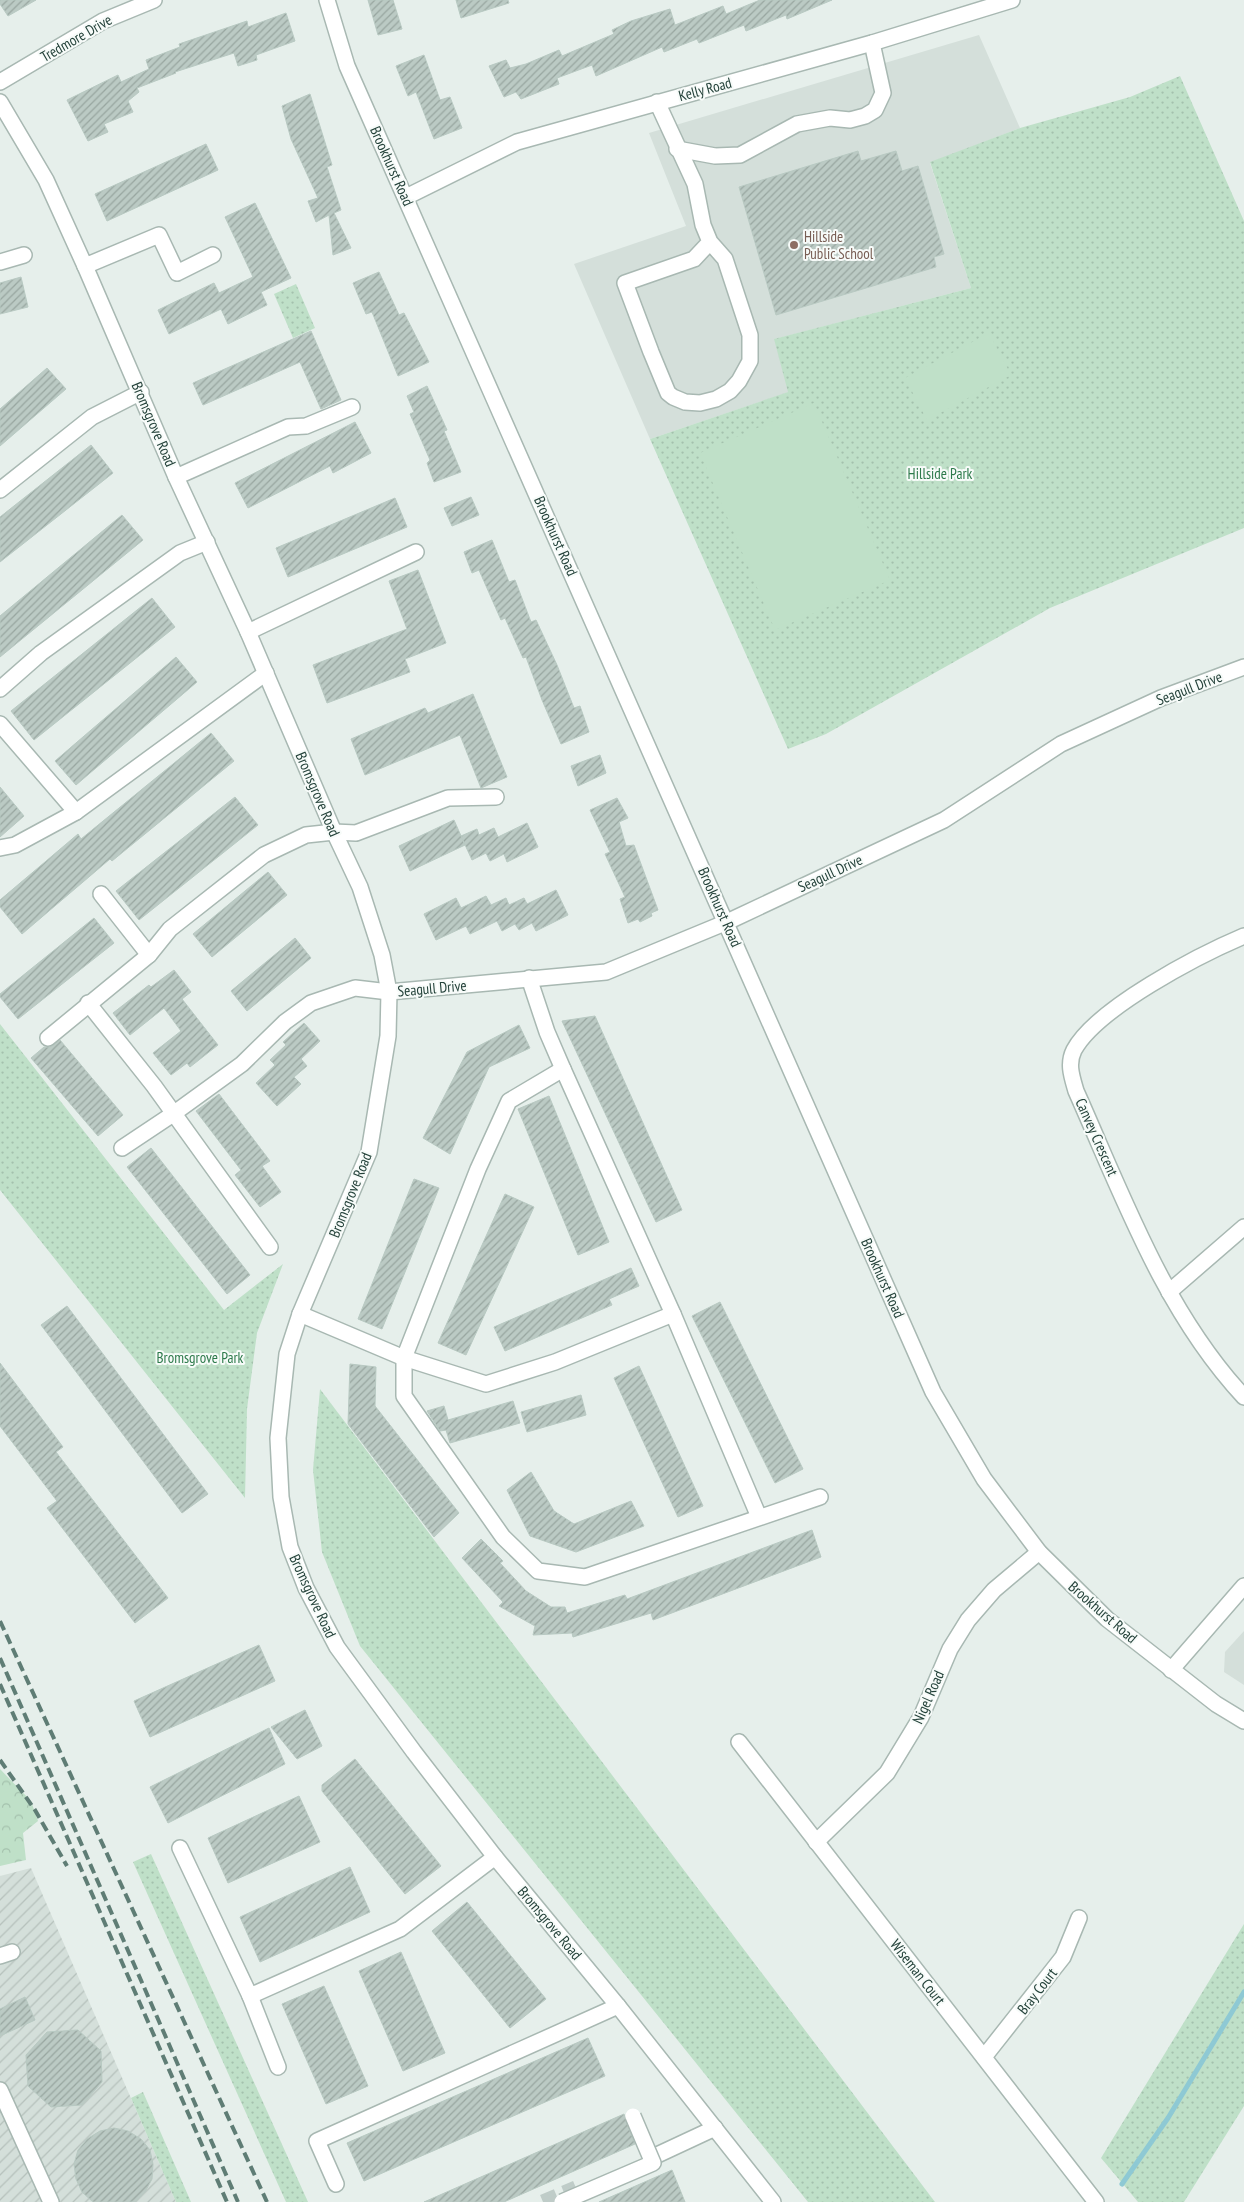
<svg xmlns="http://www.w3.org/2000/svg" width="1244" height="2202" viewBox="0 0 1244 2202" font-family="'PT Sans Narrow',sans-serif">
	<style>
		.built { fill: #d4dfda }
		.industrial { fill: url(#industrial-furrows) }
		.grass { fill: url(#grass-dots) }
		.forest { fill: url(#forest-crowns) }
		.pitch { fill: #bfe0c8 }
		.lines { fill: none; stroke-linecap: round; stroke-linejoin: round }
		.stream { stroke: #8ec9d4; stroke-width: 5 }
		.building { fill: url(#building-hatch); stroke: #b8c9c2 }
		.minor-tunnel { stroke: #bfccc8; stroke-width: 15; stroke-dasharray: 15 8; stroke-linecap: butt }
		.minor-casing { stroke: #a8b8b2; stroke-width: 18 }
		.minor { stroke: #fff; stroke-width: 15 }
		.rail { stroke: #5f7d75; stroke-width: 4; stroke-dasharray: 10 5; stroke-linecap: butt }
		.minor-bridge-casing { stroke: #a8b8b2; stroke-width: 18; stroke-linecap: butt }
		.minor-bridge { stroke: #fff; stroke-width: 15 }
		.education-dot { fill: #8d6e63; stroke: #f7fbf9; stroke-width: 2 }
		.labels { text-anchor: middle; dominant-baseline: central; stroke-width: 4; stroke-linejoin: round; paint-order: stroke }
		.street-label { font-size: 15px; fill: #24423a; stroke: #f7fbf9 }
		.education-label { font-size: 15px; fill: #785e54; stroke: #f7fbf9; text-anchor: start }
		.park-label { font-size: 15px; fill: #2d7a4b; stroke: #f7fbf9 }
	</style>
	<defs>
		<pattern id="industrial-furrows" width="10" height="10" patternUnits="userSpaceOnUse" patternTransform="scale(1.25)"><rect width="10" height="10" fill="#d4dfda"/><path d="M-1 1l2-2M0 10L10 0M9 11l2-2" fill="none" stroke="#b6c1bc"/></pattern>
		<pattern id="grass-dots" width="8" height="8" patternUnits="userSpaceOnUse" patternTransform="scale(1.25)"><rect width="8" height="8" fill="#bfe0c8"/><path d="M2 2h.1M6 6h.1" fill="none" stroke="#a4c1ad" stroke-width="1.8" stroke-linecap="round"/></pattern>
		<pattern id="forest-crowns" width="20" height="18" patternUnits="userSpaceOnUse" patternTransform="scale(1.25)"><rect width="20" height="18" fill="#bfe0c8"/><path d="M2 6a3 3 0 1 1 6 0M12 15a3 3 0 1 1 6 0" fill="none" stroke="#a4c1ad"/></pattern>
		<pattern id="building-hatch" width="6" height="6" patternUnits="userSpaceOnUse" patternTransform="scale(1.25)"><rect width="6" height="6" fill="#bbcac4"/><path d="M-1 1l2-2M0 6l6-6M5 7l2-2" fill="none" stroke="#98a6a0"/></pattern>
	</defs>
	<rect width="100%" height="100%" fill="#e6efeb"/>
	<g class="built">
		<polygon points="979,35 1020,128 930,163 971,288 775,339 789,392 650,439 574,264 686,226 649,133"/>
		<polygon points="1244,1631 1244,1685 1224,1672 1225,1652"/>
	</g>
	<polygon class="industrial" points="31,1868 176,2202 0,2202 0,1876"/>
	<g class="grass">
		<polygon points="1180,76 1244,221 1244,528 1050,608 826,734 788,749 650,439 788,392 774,339 971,288 930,162 1020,128 1130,97"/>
		<polygon points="296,284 315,328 293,338 274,294"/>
		<polygon points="0,1024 224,1310 283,1264 257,1333 247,1409 245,1498 0,1190"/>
		<polygon points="320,1389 935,2202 808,2202 360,1646 322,1552 313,1470"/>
		<polygon points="151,1854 308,2202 286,2202 133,1862"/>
		<polygon points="1244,1924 1244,2106 1184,2202 1138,2202 1101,2158"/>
		<polygon points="143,2092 191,2202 176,2202 131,2098"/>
	</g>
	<polygon class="forest" points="0,1769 31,1801 38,1821 23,1833 26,1860 0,1866"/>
	<g class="pitch">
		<polygon points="989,333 1011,375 927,420 905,378"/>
		<polygon points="814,403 890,580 775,630 700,453"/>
	</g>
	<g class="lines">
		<polyline class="stream" points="1122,2184 1168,2118 1244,1992"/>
	</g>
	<g class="building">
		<polygon points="0,0 36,0 8,16 0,4"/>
		<polygon points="368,0 393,0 402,29 378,35"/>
		<polygon points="456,0 508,0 509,3 461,18"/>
		<polygon points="760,0 832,0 787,19 786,15 746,31 744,25 699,43 697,39 664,52 662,47 596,76 592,65 557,78 559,84 521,99 516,92 504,97 489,66 506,60 510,68 526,64 559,50 562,56 614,34 612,30 631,21 670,9 675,25 723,6 726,14"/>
		<polygon points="286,13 295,41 256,55 257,60 238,66 234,53 175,72 176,73 137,88 139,92 128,101 133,112 104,124 108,132 88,141 67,100 118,75 121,82 149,69 146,60 180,47 179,44 247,21 248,27"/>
		<polygon points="424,55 440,100 450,97 462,128 434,139 416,92 408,96 396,66"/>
		<polygon points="310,94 332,165 327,167 341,210 334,213 351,248 333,255 329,215 316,222 308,201 318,198 291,139 282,106"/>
		<polygon points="206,144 218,170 107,221 95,194"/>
		<polygon points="858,151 861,161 896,151 902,171 918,166 944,254 934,257 936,267 776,315 739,187"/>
		<polygon points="255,203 291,278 261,292 267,305 228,324 221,309 169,334 158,310 214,283 219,293 253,277 225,217"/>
		<polygon points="379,272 399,315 404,313 429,362 398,376 372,312 366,314 353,283"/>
		<polygon points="21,277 28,307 0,314 0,283"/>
		<polygon points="311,331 341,400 321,409 300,362 203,405 193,383"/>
		<polygon points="47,368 66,389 0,446 0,409"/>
		<polygon points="427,386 447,430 444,431 461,472 434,482 427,463 430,460 410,414 414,412 407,396"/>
		<polygon points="355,422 371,453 333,473 330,466 248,508 235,483"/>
		<polygon points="91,445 113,473 0,562 0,517"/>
		<polygon points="471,497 479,515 452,526 444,508"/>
		<polygon points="395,498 407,527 288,577 276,548"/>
		<polygon points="122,515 143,540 0,657 0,616"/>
		<polygon points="492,540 509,582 515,580 531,622 536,620 557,665 574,708 580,706 589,732 561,744 542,700 526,657 523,658 505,618 501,620 479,570 472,573 464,552"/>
		<polygon points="418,570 446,643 405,659 410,672 327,703 313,665 407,629 389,581"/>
		<polygon points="152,598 175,627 34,740 11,711"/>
		<polygon points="176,657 197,682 76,785 55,761"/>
		<polygon points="473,694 507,777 481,788 460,735 365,775 351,739 425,708 428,713"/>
		<polygon points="211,733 234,761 112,861 110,859 22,934 0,907 0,900 78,834 81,839"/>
		<polygon points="600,755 606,773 578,786 571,766"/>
		<polygon points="0,787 24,816 0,837"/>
		<polygon points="235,797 258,825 139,920 116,891"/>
		<polygon points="617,798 628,818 619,822 626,846 634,845 658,910 651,913 652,916 640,922 638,919 628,923 620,899 625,897 605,854 610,852 590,810"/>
		<polygon points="454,820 465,845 410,871 399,846"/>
		<polygon points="527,823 538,847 507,862 504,854 490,861 486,853 472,860 461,836 477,829 479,835 494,828 498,837"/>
		<polygon points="268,872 287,895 212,957 193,934"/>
		<polygon points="556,890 568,915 536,931 532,923 519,930 515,924 502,931 497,921 470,934 466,926 436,940 424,914 456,898 461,908 486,896 491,905 506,898 509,905 524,898 527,904"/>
		<polygon points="94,918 114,943 18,1019 0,997 0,994"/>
		<polygon points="295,938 311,958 247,1011 231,991"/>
		<polygon points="174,970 191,992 182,999 218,1045 190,1067 187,1063 171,1075 153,1053 181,1031 164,1008 130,1035 113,1013 149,985 151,987"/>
		<polygon points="595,1016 682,1210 656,1222 562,1021"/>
		<polygon points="304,1023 320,1041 301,1059 307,1066 294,1077 301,1084 277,1106 256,1083 275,1065 270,1060 286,1045 283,1042"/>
		<polygon points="519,1025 530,1048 489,1067 450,1154 423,1138 467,1052"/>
		<polygon points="60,1040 123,1115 98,1136 31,1058 44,1047 50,1047"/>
		<polygon points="219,1094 270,1161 262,1166 281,1192 260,1207 235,1175 241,1170 196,1111"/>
		<polygon points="549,1096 609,1242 578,1255 518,1109"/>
		<polygon points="151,1148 250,1275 227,1294 127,1167"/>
		<polygon points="414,1179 439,1188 382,1329 358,1319"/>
		<polygon points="505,1194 534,1207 466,1355 438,1343"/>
		<polygon points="631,1268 639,1286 609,1299 612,1305 505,1351 494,1327"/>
		<polygon points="720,1302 803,1469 775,1483 692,1316"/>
		<polygon points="67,1306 208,1494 182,1513 41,1325"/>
		<polygon points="0,1363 63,1447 56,1452 168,1598 135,1623 47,1508 57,1501 0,1426"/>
		<polygon points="350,1364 376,1367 375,1406 459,1513 434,1537 348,1424"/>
		<polygon points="639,1366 703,1506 678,1517 614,1378"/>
		<polygon points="581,1395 586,1415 527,1432 521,1412"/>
		<polygon points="513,1401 520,1423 450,1443 446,1430 440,1431 427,1411 444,1406 448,1420"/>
		<polygon points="531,1472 554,1511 574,1524 631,1501 644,1526 576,1552 530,1536 507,1490"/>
		<polygon points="812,1530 821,1557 653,1620 651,1613 573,1637 572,1633 533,1635 535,1626 499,1606 503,1602 462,1558 481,1539 503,1561 500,1563 526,1591 551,1607 565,1607 567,1613 625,1595 627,1599"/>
		<polygon points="259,1645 275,1681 150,1737 134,1701"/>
		<polygon points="305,1710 322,1746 297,1759 271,1727"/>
		<polygon points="269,1728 285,1764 168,1823 150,1787"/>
		<polygon points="355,1759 441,1866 405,1894 322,1791 322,1785"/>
		<polygon points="299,1796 320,1842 228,1883 208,1838"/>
		<polygon points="350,1867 370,1912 260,1962 240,1917"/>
		<polygon points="467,1902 546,1999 510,2028 432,1931"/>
		<polygon points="401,1952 445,2053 403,2071 359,1971"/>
		<polygon points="324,1986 368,2086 326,2104 282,2004"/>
		<polygon points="25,1997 35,2020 0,2036 0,2009"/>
		<polygon points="78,2030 101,2051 102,2082 82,2105 51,2107 28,2086 26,2055 47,2032"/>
		<polygon points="588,2038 605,2076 364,2181 347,2143"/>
		<polygon points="624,2114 635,2144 504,2202 424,2202"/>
		<polygon points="114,2128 128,2131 141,2139 150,2150 153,2164 152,2179 145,2192 135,2202 93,2202 82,2192 76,2179 74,2164 78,2150 87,2139 100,2131"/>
		<polygon points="672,2170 685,2202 599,2202"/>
	</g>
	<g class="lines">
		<polyline class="minor-tunnel" points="543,2202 576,2188"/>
		<defs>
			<g id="minor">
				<polyline points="327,0 347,66 933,1392 984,1479 1039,1552 1107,1619 1216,1704 1244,1721"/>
				<polyline points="0,82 103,21 154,0"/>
				<polyline points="0,102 46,180 85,266 176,477 248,632 334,832 360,887 382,955 389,992 388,1036 369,1152 300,1314 287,1354 278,1438 281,1497 290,1547 306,1588 337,1647 414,1752 495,1857 618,2006 773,2202"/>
				<polyline points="657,102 695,184 703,225 710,242 725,259 750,335 750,361 739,381 730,391 716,399 700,403 685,402 673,397 668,393 651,352 625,283 694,259 710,242"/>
				<polyline points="677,149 715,156 740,155 797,124 830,118 850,120 865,116 875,110 883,93 872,43"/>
				<polyline points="406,197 517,142 872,43 1012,0"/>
				<polyline points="0,262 24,255"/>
				<polyline points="85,266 159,235 177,273 213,255"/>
				<polyline points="176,477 288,427 306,426 352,407"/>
				<polyline points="0,490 92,417 141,392"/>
				<polyline points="248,632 416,552"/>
				<polyline points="0,689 41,653 180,553 207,542"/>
				<polyline points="0,724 76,812"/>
				<polyline points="0,848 15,845 76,812 266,673"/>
				<polyline points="101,894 149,955"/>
				<path d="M 1244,936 C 1199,955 1097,1008 1074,1050 C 1067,1064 1072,1077 1076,1091 C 1123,1196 1164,1311 1244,1397"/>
				<polyline points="88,1003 154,1086 270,1247"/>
				<polyline points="48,1038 149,955 170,929 264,855 306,835 334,832 356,833 448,798 496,797"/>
				<polyline points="563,1069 509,1101 478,1169 404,1358 404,1396 503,1537 538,1571 585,1577 820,1497"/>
				<polyline points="122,1148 173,1114 242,1064 285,1022 311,1003 355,988 389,992 606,972 727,922 944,820 1061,744 1161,698 1244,667"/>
				<polyline points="1169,1292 1244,1227"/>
				<polyline points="300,1314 404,1358 486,1384 555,1362 673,1314 563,1069 547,1032 529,978"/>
				<polyline points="673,1314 759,1517"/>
				<polyline points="1171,1670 1244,1586"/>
				<polyline points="739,1742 1096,2202"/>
				<polyline points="816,1842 887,1773 921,1717 950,1649 968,1620 994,1590 1039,1552"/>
				<polyline points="180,1848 250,1996 400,1929 495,1857"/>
				<polyline points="0,1956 12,1952"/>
				<polyline points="250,1996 278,2067"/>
				<polyline points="984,2057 1063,1957 1079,1918"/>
				<polyline points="0,2090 51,2202"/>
				<polyline points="655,2156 715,2128"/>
				<polyline points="336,2184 317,2141 618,2006"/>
			</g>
		</defs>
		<use href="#minor" class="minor-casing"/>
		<use href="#minor" class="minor"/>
		<g class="rail">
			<polyline points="0,1621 267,2202"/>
			<polyline points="0,1658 238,2202"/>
			<polyline points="0,1684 227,2202"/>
			<polyline points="0,1760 35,1810 67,1866"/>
		</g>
		<defs>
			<polyline id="minor-bridge" points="562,2202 653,2163 633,2116"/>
		</defs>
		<use href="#minor-bridge" class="minor-bridge-casing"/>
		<use href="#minor-bridge" class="minor-bridge"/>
	</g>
	<circle class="education-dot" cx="794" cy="245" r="5"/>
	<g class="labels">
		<g class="street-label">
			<text transform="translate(76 38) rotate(-30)">Tredmore Drive</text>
			<text transform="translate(705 89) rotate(-15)">Kelly Road</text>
			<text transform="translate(392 166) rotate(66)">Brookhurst Road</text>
			<text transform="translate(154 424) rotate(67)">Bromsgrove Road</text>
			<text transform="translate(556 536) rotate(66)">Brookhurst Road</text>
			<text transform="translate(1189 688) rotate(-21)">Seagull Drive</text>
			<text transform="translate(318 794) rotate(67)">Bromsgrove Road</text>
			<text transform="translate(830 873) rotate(-25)">Seagull Drive</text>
			<text transform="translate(720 907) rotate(66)">Brookhurst Road</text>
			<text transform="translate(432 988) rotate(-5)">Seagull Drive</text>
			<text transform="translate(1097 1137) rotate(66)">Canvey Crescent</text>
			<text transform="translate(350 1195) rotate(-68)">Bromsgrove Road</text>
			<text transform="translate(883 1278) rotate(66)">Brookhurst Road</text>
			<text transform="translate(313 1596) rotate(65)">Bromsgrove Road</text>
			<text transform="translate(1103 1612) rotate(41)">Brookhurst Road</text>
			<text transform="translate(928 1697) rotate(-66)">Nigel Road</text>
			<text transform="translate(550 1923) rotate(50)">Bromsgrove Road</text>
			<text transform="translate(918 1972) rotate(52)">Wiseman Court</text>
			<text transform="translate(1037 1991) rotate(-52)">Bray Court</text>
		</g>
		<g class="education-label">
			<text x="804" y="236">Hillside<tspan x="804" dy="17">Public School</tspan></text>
		</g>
		<g class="park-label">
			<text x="940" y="473">Hillside Park</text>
			<text x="200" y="1357">Bromsgrove Park</text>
		</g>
	</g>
</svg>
